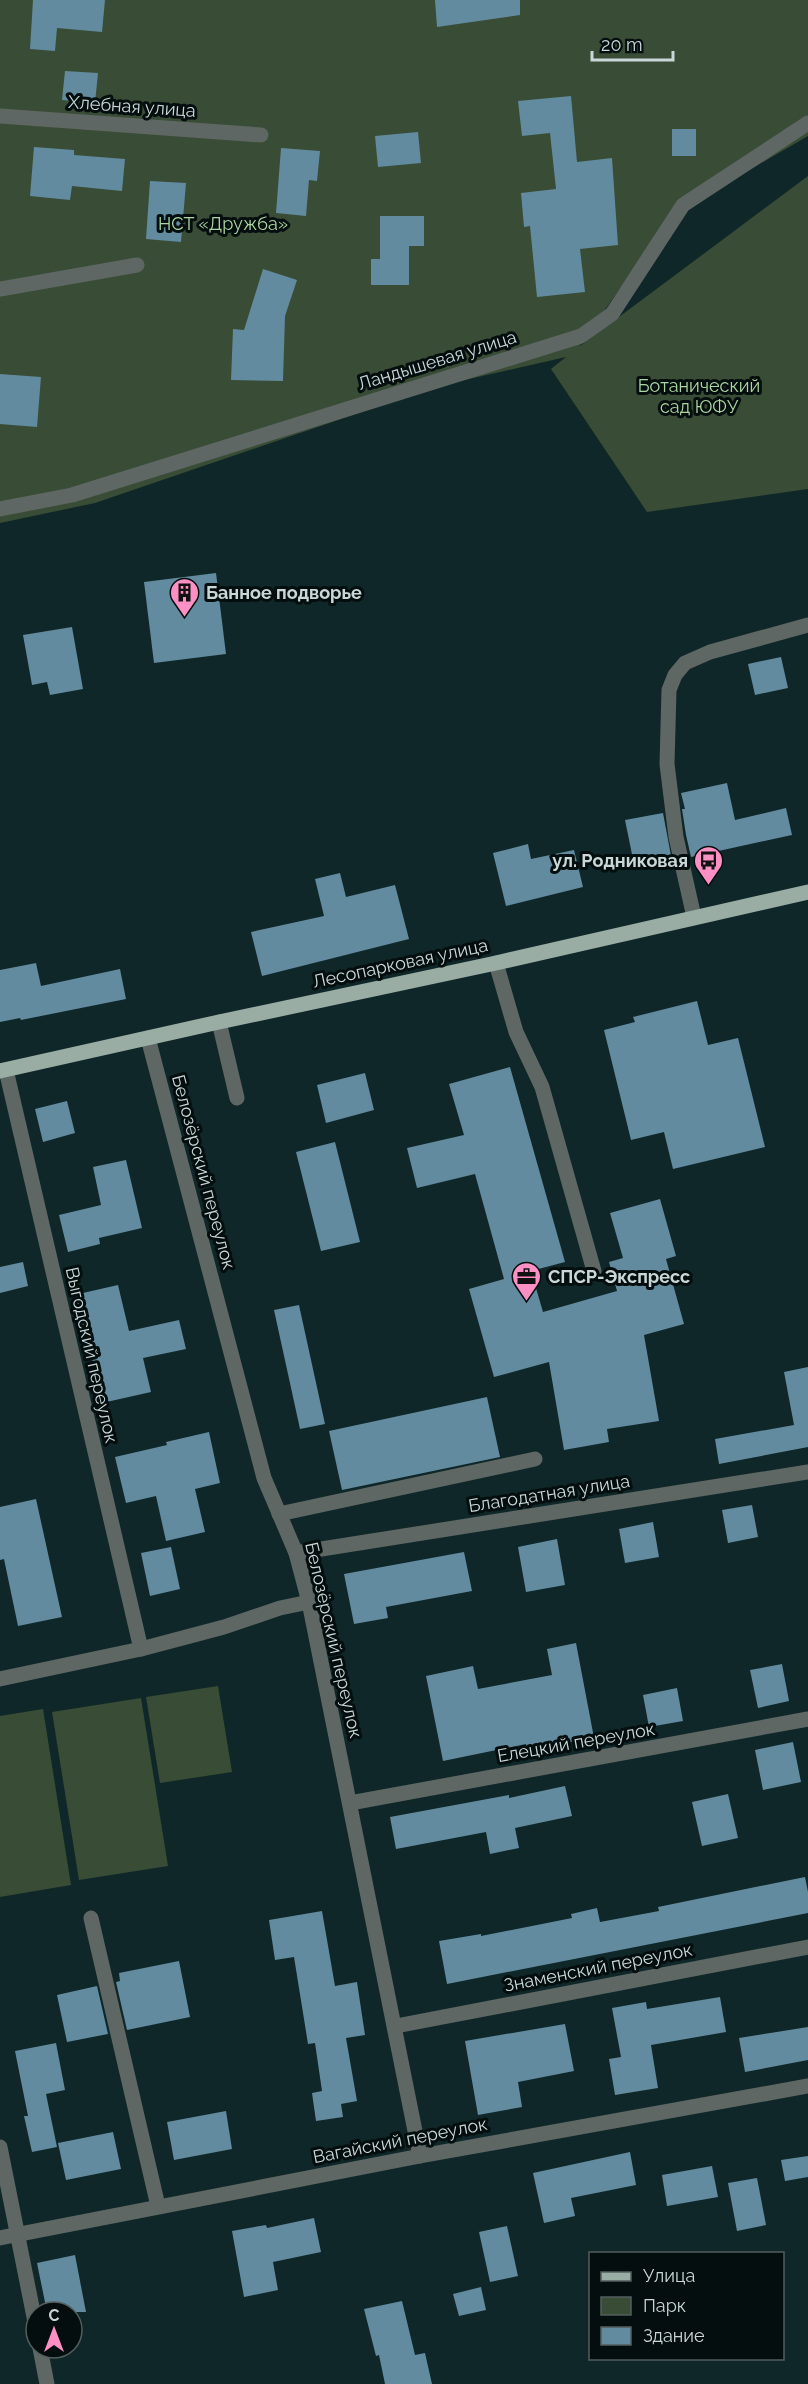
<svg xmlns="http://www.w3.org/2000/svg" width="808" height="2384" viewBox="0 0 808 2384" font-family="Raleway,sans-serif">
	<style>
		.green { fill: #394c35 }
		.building { fill: #628b9f }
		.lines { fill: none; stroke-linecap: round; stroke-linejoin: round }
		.minor { stroke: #5e6764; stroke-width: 15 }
		.major { stroke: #99ada5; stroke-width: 15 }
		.labels { text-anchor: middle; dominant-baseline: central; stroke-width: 6; stroke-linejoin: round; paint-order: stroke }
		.street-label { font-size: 18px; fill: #c9d7d8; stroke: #050e0e }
		.park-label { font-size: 18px; fill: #abd5a1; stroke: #050e0e }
		.poi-label { font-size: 18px; font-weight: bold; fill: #c9d7d8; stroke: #050e0e; text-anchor: start }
	</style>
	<rect width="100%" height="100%" fill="#0f2728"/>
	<g class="green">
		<polygon points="0,0 808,0 808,136 670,216 580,346 808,176 808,489 647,512 551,369 566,357 438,386 95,503 0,523"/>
		<polygon points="218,1686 232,1772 160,1783 146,1697"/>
		<polygon points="141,1698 168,1866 79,1880 52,1712"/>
		<polygon points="43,1709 71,1885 0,1897 0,1716"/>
	</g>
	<g class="building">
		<polygon points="33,0 105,0 102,32 57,28 55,51 30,49"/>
		<polygon points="435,0 520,0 520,15 437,27"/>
		<polygon points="65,71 98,73 95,103 62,100"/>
		<polygon points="571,96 577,162 612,158 618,245 580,249 585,292 537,297 530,226 524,227 521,193 556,189 550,133 522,136 518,101"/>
		<rect x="672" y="129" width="24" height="27"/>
		<polygon points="418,132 421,163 378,167 375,136"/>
		<polygon points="34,147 74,150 74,155 125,159 122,191 72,186 70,200 30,196"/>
		<polygon points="281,148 320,151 317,181 309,180 306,216 276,213"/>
		<polygon points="150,181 186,183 181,242 146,239"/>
		<polygon points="380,216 424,216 424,246 409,246 409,285 371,285 371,259 380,259"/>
		<polygon points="263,269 297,280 285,316 283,381 231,380 233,329 244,330"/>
		<polygon points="0,374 41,377 37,427 0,424"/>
		<polygon points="216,573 226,654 154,663 144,582"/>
		<polygon points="72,627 83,689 50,695 47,682 32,685 23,635"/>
		<polygon points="781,657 788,688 755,695 748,664"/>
		<polygon points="727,783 735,820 786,808 792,835 691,857 686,835 682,809 685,809 681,793"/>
		<polygon points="663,813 672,861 635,869 625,820"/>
		<polygon points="528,844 531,859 574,850 583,887 506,906 493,853"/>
		<polygon points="340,873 346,897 395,885 409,939 262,976 251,932 324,916 315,879"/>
		<polygon points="36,963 41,986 120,969 126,999 21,1020 20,1018 0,1022 0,970"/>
		<polygon points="697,1001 708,1045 738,1038 765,1147 673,1169 664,1132 631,1140 604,1030 635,1022 633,1017"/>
		<polygon points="510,1067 565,1262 531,1271 543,1312 617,1291 609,1262 623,1258 610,1213 660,1199 676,1256 666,1259 684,1324 644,1335 659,1421 607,1429 609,1442 564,1450 549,1362 494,1377 469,1289 504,1279 475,1174 417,1188 407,1148 464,1135 449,1084"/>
		<polygon points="365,1073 374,1110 326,1123 317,1085"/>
		<polygon points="67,1101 75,1133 43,1142 35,1109"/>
		<polygon points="335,1142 360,1242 321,1251 296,1152"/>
		<polygon points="126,1160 142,1228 99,1238 100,1244 68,1252 59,1215 101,1205 93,1167"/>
		<polygon points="23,1262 28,1286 0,1293 0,1267"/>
		<polygon points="118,1285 129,1331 179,1320 186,1349 143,1358 151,1392 102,1403 88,1340 85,1340 74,1295"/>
		<polygon points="299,1305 325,1424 300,1429 274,1310"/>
		<polygon points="808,1367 808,1447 719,1464 715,1439 794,1425 784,1372"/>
		<polygon points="487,1397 500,1457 342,1490 329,1431"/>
		<polygon points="209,1432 220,1483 195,1489 205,1532 166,1541 156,1496 126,1503 115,1457 167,1445 166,1442"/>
		<polygon points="36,1499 62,1617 18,1626 4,1559 0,1560 0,1507"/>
		<polygon points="752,1505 758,1537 728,1543 722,1510"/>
		<polygon points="653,1522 659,1557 625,1563 619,1529"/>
		<polygon points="557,1539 565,1585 526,1592 518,1547"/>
		<polygon points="171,1547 180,1589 150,1596 141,1553"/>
		<polygon points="464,1552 472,1591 386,1607 388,1618 354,1624 344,1574"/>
		<polygon points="576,1643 594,1738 527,1750 526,1744 443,1761 426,1676 473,1666 478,1689 552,1675 547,1649"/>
		<polygon points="782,1664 789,1701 758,1708 750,1670"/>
		<polygon points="677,1688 683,1721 649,1727 643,1695"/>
		<polygon points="793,1742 801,1782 763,1790 755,1750"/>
		<polygon points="565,1786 572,1816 515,1828 519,1848 490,1854 486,1832 396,1849 390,1817 509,1795 509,1798"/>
		<polygon points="728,1794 738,1838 702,1846 692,1802"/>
		<polygon points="805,1877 808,1892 808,1913 447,1984 439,1941 481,1934 481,1936 572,1918 571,1914 597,1908 600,1922 659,1911 658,1907"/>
		<polygon points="322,1911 335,1986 357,1982 365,2035 346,2038 357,2101 341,2104 343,2117 316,2121 312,2093 322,2091 315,2043 308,2044 294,1957 275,1960 269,1920"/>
		<polygon points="179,1961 190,2017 127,2030 116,1982 120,1981 119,1973"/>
		<polygon points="97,1986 108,2034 67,2042 57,1995"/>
		<polygon points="720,1997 726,2032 651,2045 658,2088 615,2095 609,2059 621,2057 612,2008 646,2002 647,2009"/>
		<polygon points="565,2024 574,2071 518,2082 522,2107 478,2115 465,2041"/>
		<polygon points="808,2027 808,2060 745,2072 739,2038"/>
		<polygon points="56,2043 65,2090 46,2094 57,2147 32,2152 24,2116 28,2116 15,2051"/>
		<polygon points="226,2111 232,2149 174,2160 167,2122"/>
		<polygon points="113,2132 121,2169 66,2180 58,2143"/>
		<polygon points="630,2152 636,2185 571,2198 575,2216 544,2223 533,2173"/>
		<polygon points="808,2156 808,2177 785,2181 781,2160"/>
		<polygon points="712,2166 718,2197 667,2206 662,2175"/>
		<polygon points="757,2178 766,2225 737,2231 728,2183"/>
		<polygon points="314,2218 321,2252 273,2262 278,2290 244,2297 232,2231 266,2225 267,2228"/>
		<polygon points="507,2226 518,2276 490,2282 479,2232"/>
		<polygon points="75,2255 86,2312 47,2312 37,2263"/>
		<polygon points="481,2287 486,2310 459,2316 453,2294"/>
		<polygon points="402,2301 415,2355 425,2353 432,2384 385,2384 379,2355 376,2356 364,2309"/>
	</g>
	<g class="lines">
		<g class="minor">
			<polyline points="0,116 261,135"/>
			<polyline points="0,289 137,265"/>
			<polyline points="0,509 72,495 581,336 612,314 683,205 808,123"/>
			<polyline points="694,917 676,837 667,764 669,690 675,675 685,663 710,652 808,625"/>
			<polyline points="496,963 516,1032 542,1087 594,1271"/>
			<polyline points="219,1022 237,1098"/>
			<polyline points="148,1038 264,1478 296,1553 309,1602 420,2156"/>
			<polyline points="6,1070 141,1649"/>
			<polyline points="279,1514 535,1459"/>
			<polyline points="296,1553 808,1472"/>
			<polyline points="0,1679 141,1649 224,1627 280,1608 309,1602"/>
			<polyline points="350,1803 808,1719"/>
			<polyline points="91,1918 158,2206"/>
			<polyline points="396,2026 808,1947"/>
			<polyline points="0,2147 36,2327"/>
			<polyline points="0,2238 420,2156 808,2086"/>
			<polyline points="40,2348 47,2384"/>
		</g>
		<polyline class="major" points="0,1071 219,1022 496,963 808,892"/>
	</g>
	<defs>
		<symbol id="building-pin" viewBox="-11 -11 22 30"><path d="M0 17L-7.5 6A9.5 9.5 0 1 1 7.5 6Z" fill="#fc8fc3" stroke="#050e0e"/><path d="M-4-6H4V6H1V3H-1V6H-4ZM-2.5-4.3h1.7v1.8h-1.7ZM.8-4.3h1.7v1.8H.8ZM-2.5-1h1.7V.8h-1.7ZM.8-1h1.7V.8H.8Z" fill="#111"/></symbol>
		<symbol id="bus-pin" viewBox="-11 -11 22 30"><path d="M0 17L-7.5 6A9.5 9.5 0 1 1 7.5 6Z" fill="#fc8fc3" stroke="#050e0e"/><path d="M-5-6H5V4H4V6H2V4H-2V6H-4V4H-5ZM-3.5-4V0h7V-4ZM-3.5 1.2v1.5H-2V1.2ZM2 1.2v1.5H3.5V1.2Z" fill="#111"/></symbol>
		<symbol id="office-pin" viewBox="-11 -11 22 30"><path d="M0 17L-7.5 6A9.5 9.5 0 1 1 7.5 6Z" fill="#fc8fc3" stroke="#050e0e"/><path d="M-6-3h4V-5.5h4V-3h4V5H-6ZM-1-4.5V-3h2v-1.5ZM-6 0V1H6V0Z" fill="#111"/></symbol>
	</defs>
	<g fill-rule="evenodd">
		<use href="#building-pin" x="168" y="576" width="33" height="45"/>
		<use href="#bus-pin" x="692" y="844" width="33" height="45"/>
		<use href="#office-pin" x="510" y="1260" width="33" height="45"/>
	</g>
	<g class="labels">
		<g class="street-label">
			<text transform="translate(132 106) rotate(4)">Хлебная улица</text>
			<text transform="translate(437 360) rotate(-17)">Ландышевая улица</text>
			<text transform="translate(400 963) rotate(-12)">Лесопарковая улица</text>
			<text transform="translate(204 1172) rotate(75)">Белозёрский переулок</text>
			<text transform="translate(92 1355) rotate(77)">Выгодский переулок</text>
			<text transform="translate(549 1493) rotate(-9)">Благодатная улица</text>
			<text transform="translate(334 1640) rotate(77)">Белозёрский переулок</text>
			<text transform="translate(576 1742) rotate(-10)">Елецкий переулок</text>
			<text transform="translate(598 1967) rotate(-11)">Знаменский переулок</text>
			<text transform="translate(400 2140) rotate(-11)">Вагайский переулок</text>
		</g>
		<g class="park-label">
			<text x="223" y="223">НСТ «Дружба»</text>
			<text x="699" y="385">Ботанический<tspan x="699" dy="21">сад ЮФУ</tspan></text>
		</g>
		<g class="poi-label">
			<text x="206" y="592">Банное подворье</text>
			<text x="688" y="860" text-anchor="end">ул. Родниковая</text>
			<text x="548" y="1276">СПСР-Экспресс</text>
		</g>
	</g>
	<rect x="589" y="2252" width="195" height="108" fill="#050e0e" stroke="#535e5f" stroke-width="1.5"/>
	<rect x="601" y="2272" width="30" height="9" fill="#99ada5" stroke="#535e5f" stroke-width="1.5"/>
	<text x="643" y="2282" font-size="18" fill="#c9d7d8">Улица</text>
	<rect x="601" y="2297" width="30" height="18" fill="#394c35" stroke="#535e5f" stroke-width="1.5"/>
	<text x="643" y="2312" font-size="18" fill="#c9d7d8">Парк</text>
	<rect x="601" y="2327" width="30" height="18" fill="#628b9f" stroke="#535e5f" stroke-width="1.5"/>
	<text x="643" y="2342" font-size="18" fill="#c9d7d8">Здание</text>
	<g transform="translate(54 2330)"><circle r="28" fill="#050e0e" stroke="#535e5f" stroke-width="1.5"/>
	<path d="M0-4.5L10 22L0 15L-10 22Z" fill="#fc8fc3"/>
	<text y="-9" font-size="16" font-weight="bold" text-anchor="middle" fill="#c9d7d8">С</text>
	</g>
	<path d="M592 51v9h81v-9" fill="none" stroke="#c9d7d8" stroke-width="3"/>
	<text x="601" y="51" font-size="18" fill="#c9d7d8" stroke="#050e0e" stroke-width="4.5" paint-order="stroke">20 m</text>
</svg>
